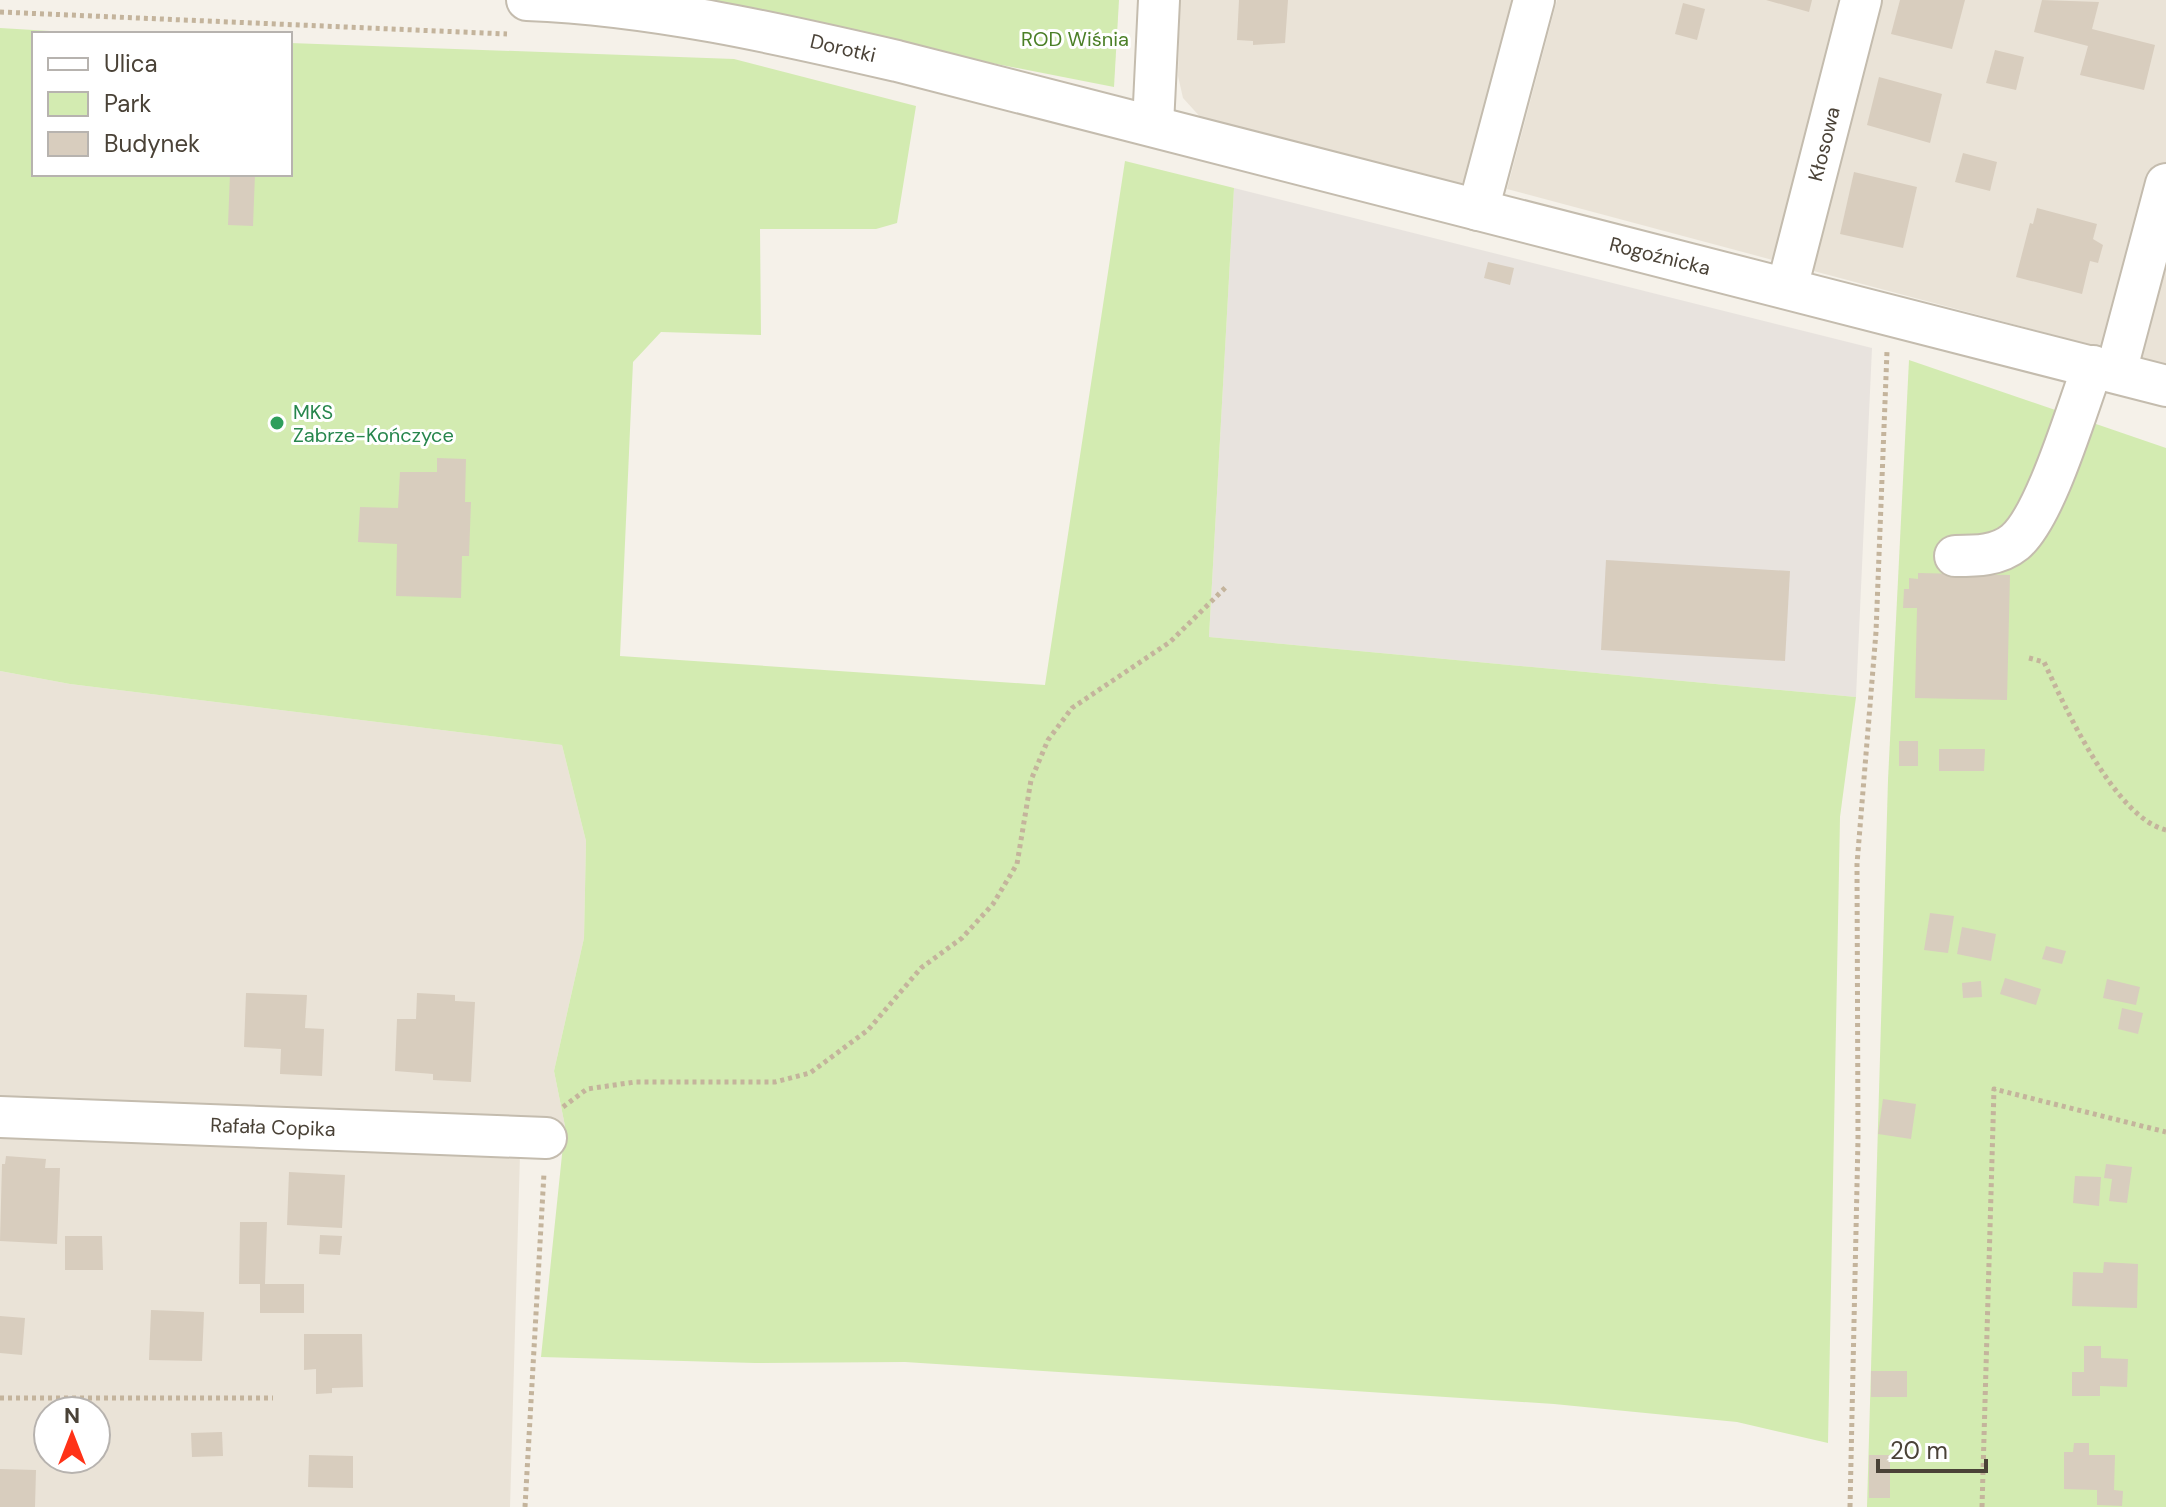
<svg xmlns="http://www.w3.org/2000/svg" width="2166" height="1507" viewBox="0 0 2166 1507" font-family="'DM Sans',sans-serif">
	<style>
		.residential { fill: #eae3d7; fill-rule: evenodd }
		.industrial { fill: #e8e3de }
		.green { fill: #d3ebb1 }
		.building { fill: #d8cdbe }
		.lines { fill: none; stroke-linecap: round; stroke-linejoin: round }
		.minor-casing { stroke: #c4bcae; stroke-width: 44 }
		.path { stroke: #c4b49c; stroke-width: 5; stroke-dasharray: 4 4; stroke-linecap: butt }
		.minor { stroke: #fff; stroke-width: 40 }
		.leisure-dot { fill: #2e9e5b; stroke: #fff; stroke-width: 3 }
		.labels { text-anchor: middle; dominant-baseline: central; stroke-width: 6; stroke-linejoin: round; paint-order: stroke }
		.park-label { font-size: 20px; fill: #4b7f27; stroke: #fff }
		.street-label { font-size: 20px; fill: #4a4237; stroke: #fff }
		.leisure-label { font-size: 20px; fill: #27864d; stroke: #fff; text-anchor: start }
	</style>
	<rect width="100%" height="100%" fill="#f5f1e9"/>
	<g class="residential">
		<polygon points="1180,0 1517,0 1470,178 1452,189 1203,120 1183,98 1178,76"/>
		<polygon points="1557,0 2166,0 2166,365 1507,189"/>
		<path d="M 0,671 L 70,684 L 562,745 L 586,841 L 584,938 L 554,1071 L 565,1126 L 521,1119 L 510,1507 L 0,1507 ZM 48,1411 L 96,1411 L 96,1459 L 48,1459 Z"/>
	</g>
	<polygon class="industrial" points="1234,188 1872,348 1856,697 1209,637"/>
	<g class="green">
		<polygon points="671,0 1119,0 1114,87"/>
		<polygon points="0,28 100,34 34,34 34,174 290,174 290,43 734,59 916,106 897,223 876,229 760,229 761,335 661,332 633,362 620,656 1045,685 1125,161 1234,188 1209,637 1856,697 1840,817 1828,1443 1737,1422 1554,1404 905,1362 755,1363 541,1357 565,1126 554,1071 584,938 586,841 562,745 70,684 0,671"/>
		<polygon points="1909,360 2166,448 2166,1507 1867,1507 1888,780"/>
	</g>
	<g class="building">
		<polygon points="1239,0 1288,0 1285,43 1253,45 1253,41 1237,40"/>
		<polygon points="1766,0 1812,0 1809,12"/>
		<polygon points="1900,0 1965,0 1952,49 1891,34"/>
		<polygon points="2042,0 2099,2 2092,29 2155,45 2144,90 2080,75 2088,46 2034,32"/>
		<polygon points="1683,3 1705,9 1697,40 1675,34"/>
		<polygon points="1995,50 2024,57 2016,90 1986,83"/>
		<polygon points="1879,77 1942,94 1930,143 1867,125"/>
		<polygon points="1963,153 1997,162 1990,191 1955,182"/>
		<polygon points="1854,172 1917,187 1903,248 1840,234"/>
		<polygon points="230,174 255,174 253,226 228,225"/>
		<polygon points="2037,208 2097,224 2093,239 2103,245 2098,263 2090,261 2082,294 2016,277 2030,223 2033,224"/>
		<polygon points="1488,262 1514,268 1510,285 1484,278"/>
		<polygon points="437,458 466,459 465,502 471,502 469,556 462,556 461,598 396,596 397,544 358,542 360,507 398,508 400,472 437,472"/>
		<polygon points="1606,560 1790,571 1785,661 1601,650"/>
		<polygon points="1918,573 2010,575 2007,700 1915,698 1917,608 1903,608 1904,589 1909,589 1909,578 1918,579"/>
		<rect x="1899" y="741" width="19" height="25"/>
		<polygon points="1939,749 1985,749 1984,771 1939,771"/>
		<polygon points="1930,913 1954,916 1948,953 1924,950"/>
		<polygon points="1962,927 1996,934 1991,961 1957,954"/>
		<polygon points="2046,946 2066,951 2062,964 2042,959"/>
		<polygon points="2005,978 2041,989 2036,1005 2000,994"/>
		<polygon points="2107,979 2140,987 2136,1005 2103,998"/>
		<polygon points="1981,981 1982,997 1963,998 1962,983"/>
		<polygon points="246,993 307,995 305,1028 324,1029 322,1076 280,1074 281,1049 244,1047"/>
		<polygon points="417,993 455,995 455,1001 475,1002 471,1082 433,1080 433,1074 395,1071 397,1019 416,1019"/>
		<polygon points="2122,1008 2143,1013 2138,1034 2118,1029"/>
		<polygon points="1883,1099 1916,1104 1911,1139 1878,1134"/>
		<polygon points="6,1156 46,1159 45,1168 60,1168 57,1244 0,1241 2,1164 5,1164"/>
		<polygon points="2106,1164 2132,1167 2127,1203 2109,1201 2112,1179 2104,1178"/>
		<polygon points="289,1172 345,1175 342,1228 287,1225"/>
		<polygon points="2075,1176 2101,1177 2099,1206 2073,1203"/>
		<polygon points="240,1222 267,1222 265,1284 304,1284 304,1313 260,1313 260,1284 239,1284"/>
		<polygon points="320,1235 342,1236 340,1255 319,1254"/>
		<polygon points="65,1236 102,1236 103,1270 65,1270"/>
		<polygon points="2104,1262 2138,1264 2137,1308 2072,1306 2073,1272 2103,1273"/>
		<polygon points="151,1310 204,1312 202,1361 149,1360"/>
		<polygon points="0,1316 25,1318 22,1355 0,1353"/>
		<polygon points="304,1334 362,1334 363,1387 332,1388 332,1393 316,1394 316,1369 304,1370"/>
		<polygon points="2084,1346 2101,1346 2101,1358 2128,1359 2127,1387 2100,1386 2100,1396 2072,1396 2072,1372 2084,1372"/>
		<rect x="1871" y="1371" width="36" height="26"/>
		<polygon points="222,1432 223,1456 192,1457 191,1433"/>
		<polygon points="2074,1443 2089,1443 2089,1455 2115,1455 2114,1490 2123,1491 2122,1506 2097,1505 2097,1490 2064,1489 2064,1452 2073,1452"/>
		<polygon points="309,1455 353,1456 353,1488 308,1487"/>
		<rect x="1869" y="1455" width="21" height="43"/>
		<polygon points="0,1469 36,1470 35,1507 0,1507"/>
	</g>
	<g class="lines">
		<defs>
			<g id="minor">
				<path d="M 527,0 C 653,5 776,33 897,61 L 2166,386"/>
				<polyline points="1153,125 1159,0"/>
				<polyline points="1478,210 1534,0"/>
				<polyline points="1787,288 1861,0"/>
				<polyline points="2116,372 2166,184"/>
				<path d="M 1955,556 C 1976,556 1998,556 2015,542 C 2046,516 2077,408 2093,366"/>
				<polyline points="0,1117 546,1138"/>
			</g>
		</defs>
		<use href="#minor" class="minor-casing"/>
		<g class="path">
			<polyline points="0,12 507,34"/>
			<path d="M 2029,658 L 2044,662 C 2065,707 2115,818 2166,830"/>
			<polyline points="563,1107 587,1089 635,1082 775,1082 810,1073 868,1030 921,968 962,938 993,904 1017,864 1031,780 1048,740 1072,708 1170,642 1227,586"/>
			<polyline points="0,1398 273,1398"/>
			<polyline points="525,1507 544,1173"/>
			<polyline points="1850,1507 1858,1139 1857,864 1876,632 1887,351"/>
			<polyline points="1982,1507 1994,1089 2166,1132"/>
		</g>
		<use href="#minor" class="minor"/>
	</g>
	<circle class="leisure-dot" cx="277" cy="423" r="8"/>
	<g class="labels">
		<g class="park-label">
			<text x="1075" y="39">ROD Wiśnia</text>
		</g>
		<g class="street-label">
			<text transform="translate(843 48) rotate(13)">Dorotki</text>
			<text transform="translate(1824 144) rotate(-76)">Kłosowa</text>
			<text transform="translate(1660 256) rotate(14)">Rogoźnicka</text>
			<text transform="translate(273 1127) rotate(2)">Rafała Copika</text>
		</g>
		<g class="leisure-label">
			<text x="293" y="412">MKS<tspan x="293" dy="23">Zabrze-Kończyce</tspan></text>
		</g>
	</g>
	<rect x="32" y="32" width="260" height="144" fill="#ffffff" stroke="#b7b3af" stroke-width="2"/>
	<rect x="48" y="58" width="40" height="12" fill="#ffffff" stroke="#b7b3af" stroke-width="2"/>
	<text x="104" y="72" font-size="24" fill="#4a4237">Ulica</text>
	<rect x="48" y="92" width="40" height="24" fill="#d3ebb1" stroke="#b7b3af" stroke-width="2"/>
	<text x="104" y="112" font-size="24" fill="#4a4237">Park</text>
	<rect x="48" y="132" width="40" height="24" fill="#d8cdbe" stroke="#b7b3af" stroke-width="2"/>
	<text x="104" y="152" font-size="24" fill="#4a4237">Budynek</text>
	<g transform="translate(72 1435)"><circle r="38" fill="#ffffff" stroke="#b7b3af" stroke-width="2"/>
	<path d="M0-6L14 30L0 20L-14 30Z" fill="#ff3217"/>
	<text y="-12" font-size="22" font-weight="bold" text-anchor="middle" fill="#4a4237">N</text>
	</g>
	<path d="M1878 1459v12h108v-12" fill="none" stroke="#4a4237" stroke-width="4"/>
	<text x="1890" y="1459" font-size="24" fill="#4a4237" stroke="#ffffff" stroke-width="6" paint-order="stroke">20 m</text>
</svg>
